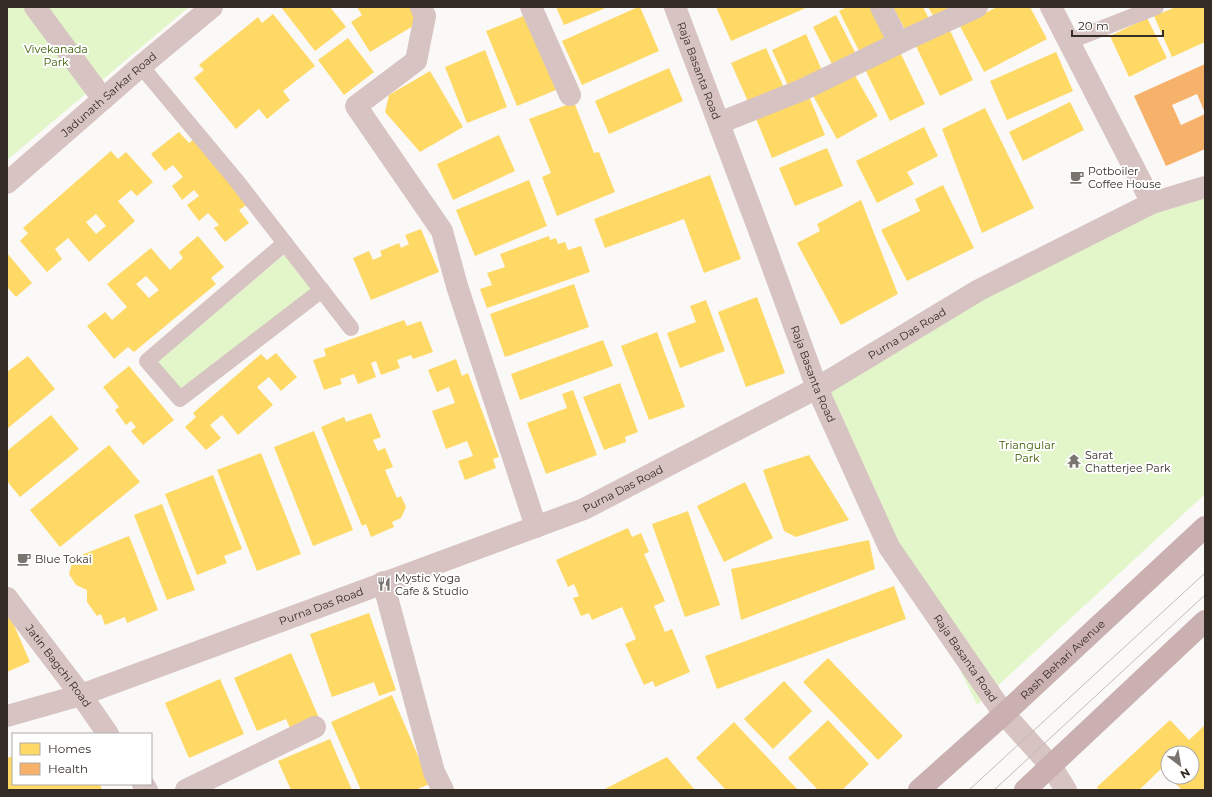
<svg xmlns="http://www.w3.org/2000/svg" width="1212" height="797" viewBox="0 0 1212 797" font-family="Montserrat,sans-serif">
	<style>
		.green { fill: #e2f6c9 }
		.homes { fill: #ffd966; fill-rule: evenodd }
		.health { fill: #f6b26b }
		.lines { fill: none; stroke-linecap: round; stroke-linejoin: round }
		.service { stroke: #d7c3c2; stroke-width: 16 }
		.minor { stroke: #d7c3c2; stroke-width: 22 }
		.primary { stroke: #cab0b0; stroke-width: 22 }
		.tram { stroke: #c4b9b8; stroke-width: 1 }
		.labels { text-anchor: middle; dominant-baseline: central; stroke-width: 4; stroke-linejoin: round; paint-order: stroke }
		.park-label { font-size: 11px; fill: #3c5b00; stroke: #fff }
		.street-label { font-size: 11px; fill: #342c25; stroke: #fff }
		.poi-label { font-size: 11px; fill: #342c25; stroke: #fff; text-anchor: start }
	</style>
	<rect width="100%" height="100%" fill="#fbf9f7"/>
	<g class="green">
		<polygon points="7,7 189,7 7,160"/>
		<polygon points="1205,196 1205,494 977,705 826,393 990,296 1155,213"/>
		<polygon points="285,254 314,292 183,391 157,362"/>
	</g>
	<g class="homes">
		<polygon points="281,7 330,7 346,27 315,51"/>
		<polygon points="357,7 415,7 423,20 370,52 351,22 362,15"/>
		<polygon points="556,7 608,7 564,25"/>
		<polygon points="638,7 640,7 659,51 582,85 562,41"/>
		<polygon points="716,7 808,7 731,41"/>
		<polygon points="847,7 875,7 892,39 861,55 839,11"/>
		<polygon points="893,7 923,7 930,21 907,33"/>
		<polygon points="928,7 958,7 935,19"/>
		<polygon points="997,7 1030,7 1047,39 984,72 960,26"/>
		<polygon points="1176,7 1205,7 1205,42 1172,57 1154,16"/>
		<polygon points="273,14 315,66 283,91 290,100 267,119 259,109 236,129 194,78 204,70 199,65 258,17 262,23"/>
		<polygon points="526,15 556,90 517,106 486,31"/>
		<polygon points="836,15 857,56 834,68 813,27"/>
		<polygon points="1147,18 1167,58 1129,77 1110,36"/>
		<polygon points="948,26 973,80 940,96 914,42"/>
		<polygon points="806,34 824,75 790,90 772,50"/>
		<polygon points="348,38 374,72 344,95 318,60"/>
		<polygon points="766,48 785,90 750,106 731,63"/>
		<polygon points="485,50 507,107 467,123 445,67"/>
		<polygon points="899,50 925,104 890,121 864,67"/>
		<polygon points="1056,52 1073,91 1007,120 990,81"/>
		<polygon points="669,68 683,101 609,134 595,101"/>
		<polygon points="430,71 463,127 420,152 385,112 389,95"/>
		<polygon points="853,72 878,116 837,139 812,94"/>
		<polygon points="808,94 825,135 772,158 755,116"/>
		<polygon points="574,102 594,153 599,152 615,192 557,216 542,177 551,173 529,119"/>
		<polygon points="1070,102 1084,130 1023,161 1009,132"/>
		<polygon points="985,108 1034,208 982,233 942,129"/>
		<polygon points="924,127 938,156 907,172 914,184 877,203 856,161"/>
		<polygon points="179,132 189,143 194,139 248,204 239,210 249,223 225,242 214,228 219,225 208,213 199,221 187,205 199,196 194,190 182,200 172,186 183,177 173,165 165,171 151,154"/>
		<polygon points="499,135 515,171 453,200 437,164"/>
		<polygon points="827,148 843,186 795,206 779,168"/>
		<path d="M 111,151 L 118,159 L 126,152 L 153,182 L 137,196 L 131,190 L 118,201 L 135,221 L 89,262 L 68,238 L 55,249 L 62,259 L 47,272 L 20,241 L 28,233 L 23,228 ZM 96,214 L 106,226 L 96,234 L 86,222 Z"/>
		<polygon points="710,175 741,259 704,273 684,219 605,248 594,219"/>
		<polygon points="529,180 547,226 475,256 456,210"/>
		<polygon points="943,185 974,248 907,281 881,230 920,211 915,199"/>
		<polygon points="861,200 898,294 841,325 797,243 820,231 817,224"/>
		<polygon points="421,229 439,272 371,300 353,258 369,251 373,260 382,256 380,251 399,243 401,248 409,244 405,235"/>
		<path d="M 198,236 L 224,267 L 211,278 L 216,284 L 134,352 L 128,347 L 114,359 L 87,326 L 105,312 L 112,320 L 127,307 L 107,284 L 151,248 L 170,270 L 183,258 L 179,252 ZM 146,276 L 159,290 L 149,298 L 136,284 Z"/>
		<polygon points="549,236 550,240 556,238 558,244 565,242 568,250 581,246 590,272 487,308 480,289 492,285 487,273 505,267 500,254"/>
		<polygon points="7,253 32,283 16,297 8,288 7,289"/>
		<polygon points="574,284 589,327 505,357 490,314"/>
		<polygon points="757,297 785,373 746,387 718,312"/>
		<polygon points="706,300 725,351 680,368 667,333 696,322 690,306"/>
		<polygon points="404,320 407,326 421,321 433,352 413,359 411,355 397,360 400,368 381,375 376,361 371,363 376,377 358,384 354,374 340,379 342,384 324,390 313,360 326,356 324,349"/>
		<polygon points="657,332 685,407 649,420 621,346"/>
		<polygon points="603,340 613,366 520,400 511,374"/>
		<polygon points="276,353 297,377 281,391 269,377 257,387 273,405 238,435 222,415 210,425 221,438 206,450 185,427 196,417 193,413 261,354 267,360"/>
		<polygon points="28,356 55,389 7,429 7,372"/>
		<polygon points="456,359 462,376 468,373 499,457 493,459 496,468 465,480 458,461 473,456 467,441 446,449 432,411 455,403 449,387 437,392 428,370"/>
		<polygon points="129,366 174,420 143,445 131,431 136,427 131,421 126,425 115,410 119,407 103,387"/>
		<polygon points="620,383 638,432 625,437 626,442 604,450 583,397"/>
		<polygon points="573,390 597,455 546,474 527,423 567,408 562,394"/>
		<polygon points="371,413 381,437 373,440 378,451 385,448 393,467 385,470 397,498 401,496 406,507 401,518 392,522 394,527 371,537 366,524 362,526 321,427 344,417 346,422"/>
		<polygon points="51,415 79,449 20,497 7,481 7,451"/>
		<polygon points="314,431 353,530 313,546 274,447"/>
		<polygon points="109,445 140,482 60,547 30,510"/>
		<polygon points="261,453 301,554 257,571 217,470"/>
		<polygon points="809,455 849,520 796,537 784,531 763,470"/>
		<polygon points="213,475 242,549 224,556 227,563 197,575 165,494"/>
		<polygon points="745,482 773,538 724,562 697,506"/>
		<polygon points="162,504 195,590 167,600 134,515"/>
		<polygon points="688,511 720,605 685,617 652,524"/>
		<polygon points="628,528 632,537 641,533 649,552 644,554 665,601 654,606 665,632 672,629 690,672 655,687 653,681 644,685 625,644 636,639 622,607 592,620 589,613 581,616 573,598 579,596 574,584 568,587 556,560"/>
		<polygon points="129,536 158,610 127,623 125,617 105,625 101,614 97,616 87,602 87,590 76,585 69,574 72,563 79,556"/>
		<polygon points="869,540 875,569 741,620 731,569"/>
		<polygon points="894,586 906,619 717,689 705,656"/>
		<polygon points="7,609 30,662 7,672"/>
		<polygon points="369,613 396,690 379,696 374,682 332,697 310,634"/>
		<polygon points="291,653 319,718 291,730 286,719 257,731 234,678"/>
		<polygon points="828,658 903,736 878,760 803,682"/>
		<polygon points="220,679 244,734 189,758 165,703"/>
		<polygon points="784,681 812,711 773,749 744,719"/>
		<polygon points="392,695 430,784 415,790 361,790 331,722"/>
		<polygon points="828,720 869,764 842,790 818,790 788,758"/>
		<polygon points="1170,720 1189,740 1205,725 1205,790 1182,790 1169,777 1192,777 1192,753 1168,753 1168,776 1161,769 1139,790 1099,790 1097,787"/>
		<polygon points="734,722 798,790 726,790 696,758"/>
		<polygon points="330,739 352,790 291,790 278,761"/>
		<polygon points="13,756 13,784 100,784 102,790 7,790 7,758"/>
		<polygon points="667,757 695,790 603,790"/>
	</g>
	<polygon class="health" points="1205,64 1205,113 1197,94 1172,105 1181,125 1205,114 1205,149 1166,166 1134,96"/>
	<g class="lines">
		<g class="service">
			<polyline points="1070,41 1156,7"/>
			<polyline points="141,66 236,180 351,328"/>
			<polyline points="285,243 147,361 180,399 322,290"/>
		</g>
		<g class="minor">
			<polyline points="35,7 103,99"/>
			<polyline points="421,7 425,16 416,61 356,106 442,231 457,286 536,527"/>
			<polyline points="531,7 570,95"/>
			<path id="s1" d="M 675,7 L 762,238 L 817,388 L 889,547 L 1004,714 L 1051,766 L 1066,790"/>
			<polyline points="881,7 899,43"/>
			<polyline points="1051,7 1152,203"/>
			<polyline points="719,123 802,90 907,39 977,7"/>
			<path id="s2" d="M 7,183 L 141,66 L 212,7"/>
			<polyline points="383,582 434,772 443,790"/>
			<path id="s3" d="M 7,598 L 81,695 L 108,734"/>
			<path id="s4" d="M 7,716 L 81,695 L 584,509 L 817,388 L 979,290 L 1152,203 L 1205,187"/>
			<polyline points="143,784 147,790"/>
			<polyline points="186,790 315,727"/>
		</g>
		<g class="primary">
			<path id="s5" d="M 919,790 L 1004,714 L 1205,527"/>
			<polyline points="1025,790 1205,621"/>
		</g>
		<g class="tram">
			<polyline points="969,790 1205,573"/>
			<polyline points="994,790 1205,595"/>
		</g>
	</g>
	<defs>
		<symbol id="cafe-bare" viewBox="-9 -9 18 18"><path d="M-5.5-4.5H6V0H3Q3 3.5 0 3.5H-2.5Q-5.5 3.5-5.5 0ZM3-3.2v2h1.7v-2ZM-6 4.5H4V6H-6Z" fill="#7a746e" stroke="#fff" stroke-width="2.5" paint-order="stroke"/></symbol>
		<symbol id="temple-bare" viewBox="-9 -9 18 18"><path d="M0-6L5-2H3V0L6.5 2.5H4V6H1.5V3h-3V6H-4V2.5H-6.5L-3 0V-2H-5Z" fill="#7a746e" stroke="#fff" stroke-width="2.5" paint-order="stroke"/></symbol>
		<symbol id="restaurant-bare" viewBox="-9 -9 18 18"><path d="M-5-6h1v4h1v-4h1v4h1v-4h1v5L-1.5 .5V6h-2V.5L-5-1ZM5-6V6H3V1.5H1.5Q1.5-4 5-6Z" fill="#7a746e" stroke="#fff" stroke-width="2.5" paint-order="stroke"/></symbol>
	</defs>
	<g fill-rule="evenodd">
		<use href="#cafe-bare" x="1067" y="167" width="20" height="20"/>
		<use href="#temple-bare" x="1064" y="451" width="20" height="20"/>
		<use href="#cafe-bare" x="14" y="549" width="20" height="20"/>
		<use href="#restaurant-bare" x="374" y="574" width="20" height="20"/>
	</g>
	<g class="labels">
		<g class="park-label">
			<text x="56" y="49">Vivekanada<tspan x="56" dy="13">Park</tspan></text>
			<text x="1027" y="445">Triangular<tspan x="1027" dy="13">Park</tspan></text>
		</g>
		<g class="street-label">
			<text stroke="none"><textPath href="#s1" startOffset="68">Raja Basanta Road</textPath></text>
			<text stroke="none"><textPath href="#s2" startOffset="135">Jadunath Sarkar Road</textPath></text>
			<text stroke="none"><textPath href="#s4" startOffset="981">Purna Das Road</textPath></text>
			<text stroke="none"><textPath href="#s1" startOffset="392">Raja Basanta Road</textPath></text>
			<text stroke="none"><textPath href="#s4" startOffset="657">Purna Das Road</textPath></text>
			<text stroke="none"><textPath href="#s4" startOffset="333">Purna Das Road</textPath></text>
			<text stroke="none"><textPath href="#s1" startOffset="716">Raja Basanta Road</textPath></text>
			<text stroke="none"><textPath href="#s5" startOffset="194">Rash Behari Avenue</textPath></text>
			<text stroke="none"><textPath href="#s3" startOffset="85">Jatin Bagchi Road</textPath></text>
		</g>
		<g class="poi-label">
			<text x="1088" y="171">Potboiler<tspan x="1088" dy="13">Coffee House</tspan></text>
			<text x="1085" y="455">Sarat<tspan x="1085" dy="13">Chatterjee Park</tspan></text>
			<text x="35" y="559">Blue Tokai</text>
			<text x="395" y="578">Mystic Yoga<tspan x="395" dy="13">Cafe &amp; Studio</tspan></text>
		</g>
	</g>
	<rect width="1212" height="797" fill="none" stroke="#342c25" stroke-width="16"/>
	<rect x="12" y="733" width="140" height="52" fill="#ffffff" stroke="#aeaba8"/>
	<rect x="20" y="743" width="20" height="12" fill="#ffd966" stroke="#aeaba8"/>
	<text x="48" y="753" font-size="12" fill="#342c25">Homes</text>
	<rect x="20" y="763" width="20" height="12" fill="#f6b26b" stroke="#aeaba8"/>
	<text x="48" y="773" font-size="12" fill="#342c25">Health</text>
	<g transform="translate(1180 765) rotate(149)"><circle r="19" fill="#ffffff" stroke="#aeaba8"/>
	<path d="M0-3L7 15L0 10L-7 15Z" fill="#7a746e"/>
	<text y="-6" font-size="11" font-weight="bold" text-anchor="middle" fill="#342c25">N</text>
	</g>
	<path d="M1072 30v6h91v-6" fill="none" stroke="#342c25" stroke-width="2"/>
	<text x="1078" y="30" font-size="12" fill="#342c25" stroke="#ffffff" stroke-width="3" paint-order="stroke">20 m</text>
</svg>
